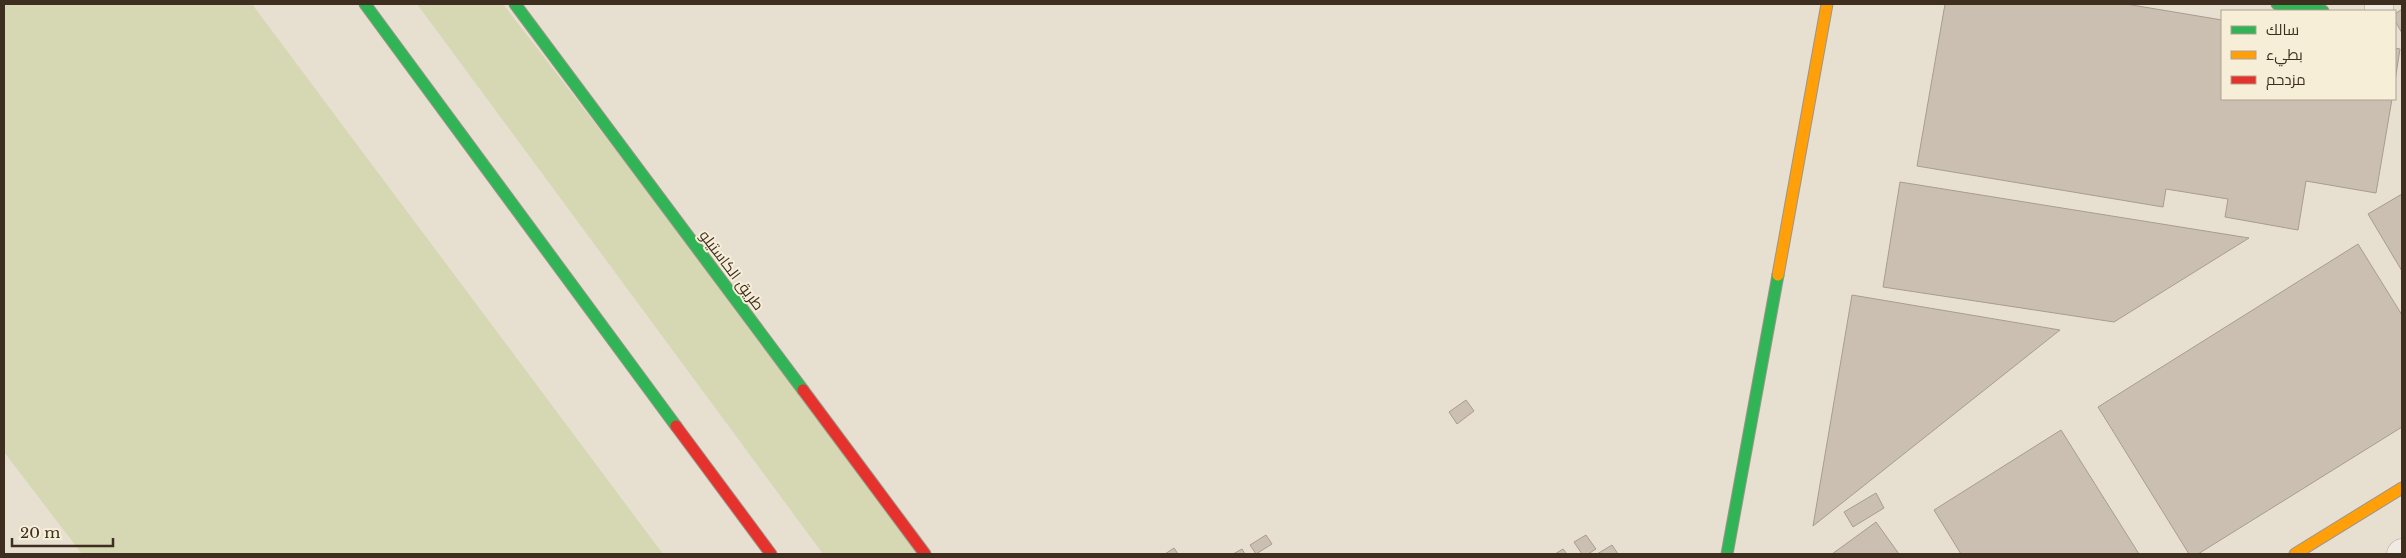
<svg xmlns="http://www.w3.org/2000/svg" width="2406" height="558" viewBox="0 0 2406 558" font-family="'Libre Baskerville',Cairo,serif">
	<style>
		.green { fill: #d6d7b3 }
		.building { fill: #cbbfb2; stroke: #a89c90 }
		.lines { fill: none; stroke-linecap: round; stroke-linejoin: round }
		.street-casing { stroke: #ada599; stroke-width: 29 }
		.fast-casing { stroke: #9c958a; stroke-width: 13 }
		.slow-casing { stroke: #9c958a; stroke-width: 13 }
		.jam-casing { stroke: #9c958a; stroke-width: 13 }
		.street { stroke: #efebe3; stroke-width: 28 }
		.fast { stroke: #30b455; stroke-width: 11 }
		.slow { stroke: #ff9f0a; stroke-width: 11 }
		.jam { stroke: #e5322d; stroke-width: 11 }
		.labels { text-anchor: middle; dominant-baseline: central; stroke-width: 4; stroke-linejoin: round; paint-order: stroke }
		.street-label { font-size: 15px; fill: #3d2e20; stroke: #f7eed8 }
	</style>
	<rect width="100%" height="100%" fill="#e7e0d1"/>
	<g class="green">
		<polygon points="4,4 252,4 663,554 82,554 4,452"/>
		<polygon points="417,4 503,4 927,554 823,554"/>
	</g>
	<g class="building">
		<polygon points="1945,4 2126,4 2222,20 2222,99 2392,99 2376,193 2306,181 2298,230 2225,217 2228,199 2166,189 2163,207 1917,166"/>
		<polygon points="2402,9 2402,33 2395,21 2395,14"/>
		<polygon points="2395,48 2400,49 2395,81"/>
		<polygon points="1900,182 2249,238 2114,322 1883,287"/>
		<polygon points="2402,194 2402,271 2368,214"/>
		<polygon points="2358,244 2402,315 2402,427 2198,554 2189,554 2098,407"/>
		<polygon points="1852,295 2060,330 1813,526"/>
		<polygon points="1466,400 1474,411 1457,424 1449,412"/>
		<polygon points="2061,430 2139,554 1961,554 1934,510"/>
		<polygon points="1876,493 1884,508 1853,527 1844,512"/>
		<polygon points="1876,522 1899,554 1832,554 1850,541"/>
		<polygon points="1266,535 1272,544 1256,554 1250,545"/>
		<polygon points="1586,535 1596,549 1588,554 1582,554 1574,542"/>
		<polygon points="1612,545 1618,554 1597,554"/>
		<polygon points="1174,548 1178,554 1165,554"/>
		<polygon points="1242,549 1245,554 1233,554"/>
		<polygon points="1563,549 1567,554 1555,554"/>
	</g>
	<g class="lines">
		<defs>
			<g id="street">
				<polyline points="2379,11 2379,4"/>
				<polyline points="2401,554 2402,553"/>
			</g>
			<g id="fast">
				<polyline points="365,4 676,426"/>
				<polyline points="515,4 803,390"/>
				<polyline points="2277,4 2323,11"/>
				<polyline points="1727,554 1778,275"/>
			</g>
			<g id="slow">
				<polyline points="1778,275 1827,4"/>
				<polyline points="2295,554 2402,488"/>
			</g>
			<g id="jam">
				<polyline points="803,390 925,554"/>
				<polyline points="676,426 771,554"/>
			</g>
		</defs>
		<use href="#street" class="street-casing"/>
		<use href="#fast" class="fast-casing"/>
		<use href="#slow" class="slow-casing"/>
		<use href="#jam" class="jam-casing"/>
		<use href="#street" class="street"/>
		<use href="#fast" class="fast"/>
		<use href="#slow" class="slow"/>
		<use href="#jam" class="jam"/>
	</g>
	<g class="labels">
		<g class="street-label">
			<text transform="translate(732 270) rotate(53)">طريق الكاستيلو</text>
		</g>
	</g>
	<rect width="2406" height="558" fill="none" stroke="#3d2e20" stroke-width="10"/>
	<rect x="2221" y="10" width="175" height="90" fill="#f7eed8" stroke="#ada18e"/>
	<rect x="2231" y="26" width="25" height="8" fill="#30b455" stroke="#ada18e"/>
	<text x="2266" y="35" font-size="15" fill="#3d2e20">سالك</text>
	<rect x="2231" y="51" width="25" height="8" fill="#ff9f0a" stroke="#ada18e"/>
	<text x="2266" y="60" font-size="15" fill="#3d2e20">بطيء</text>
	<rect x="2231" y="76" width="25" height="8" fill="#e5322d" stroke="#ada18e"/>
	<text x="2266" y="85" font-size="15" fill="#3d2e20">مزدحم</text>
	<path d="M12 538v8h101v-8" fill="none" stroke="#3d2e20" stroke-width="2.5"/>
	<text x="20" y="538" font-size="15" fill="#3d2e20" stroke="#f7eed8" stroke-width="4" paint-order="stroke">20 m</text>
</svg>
